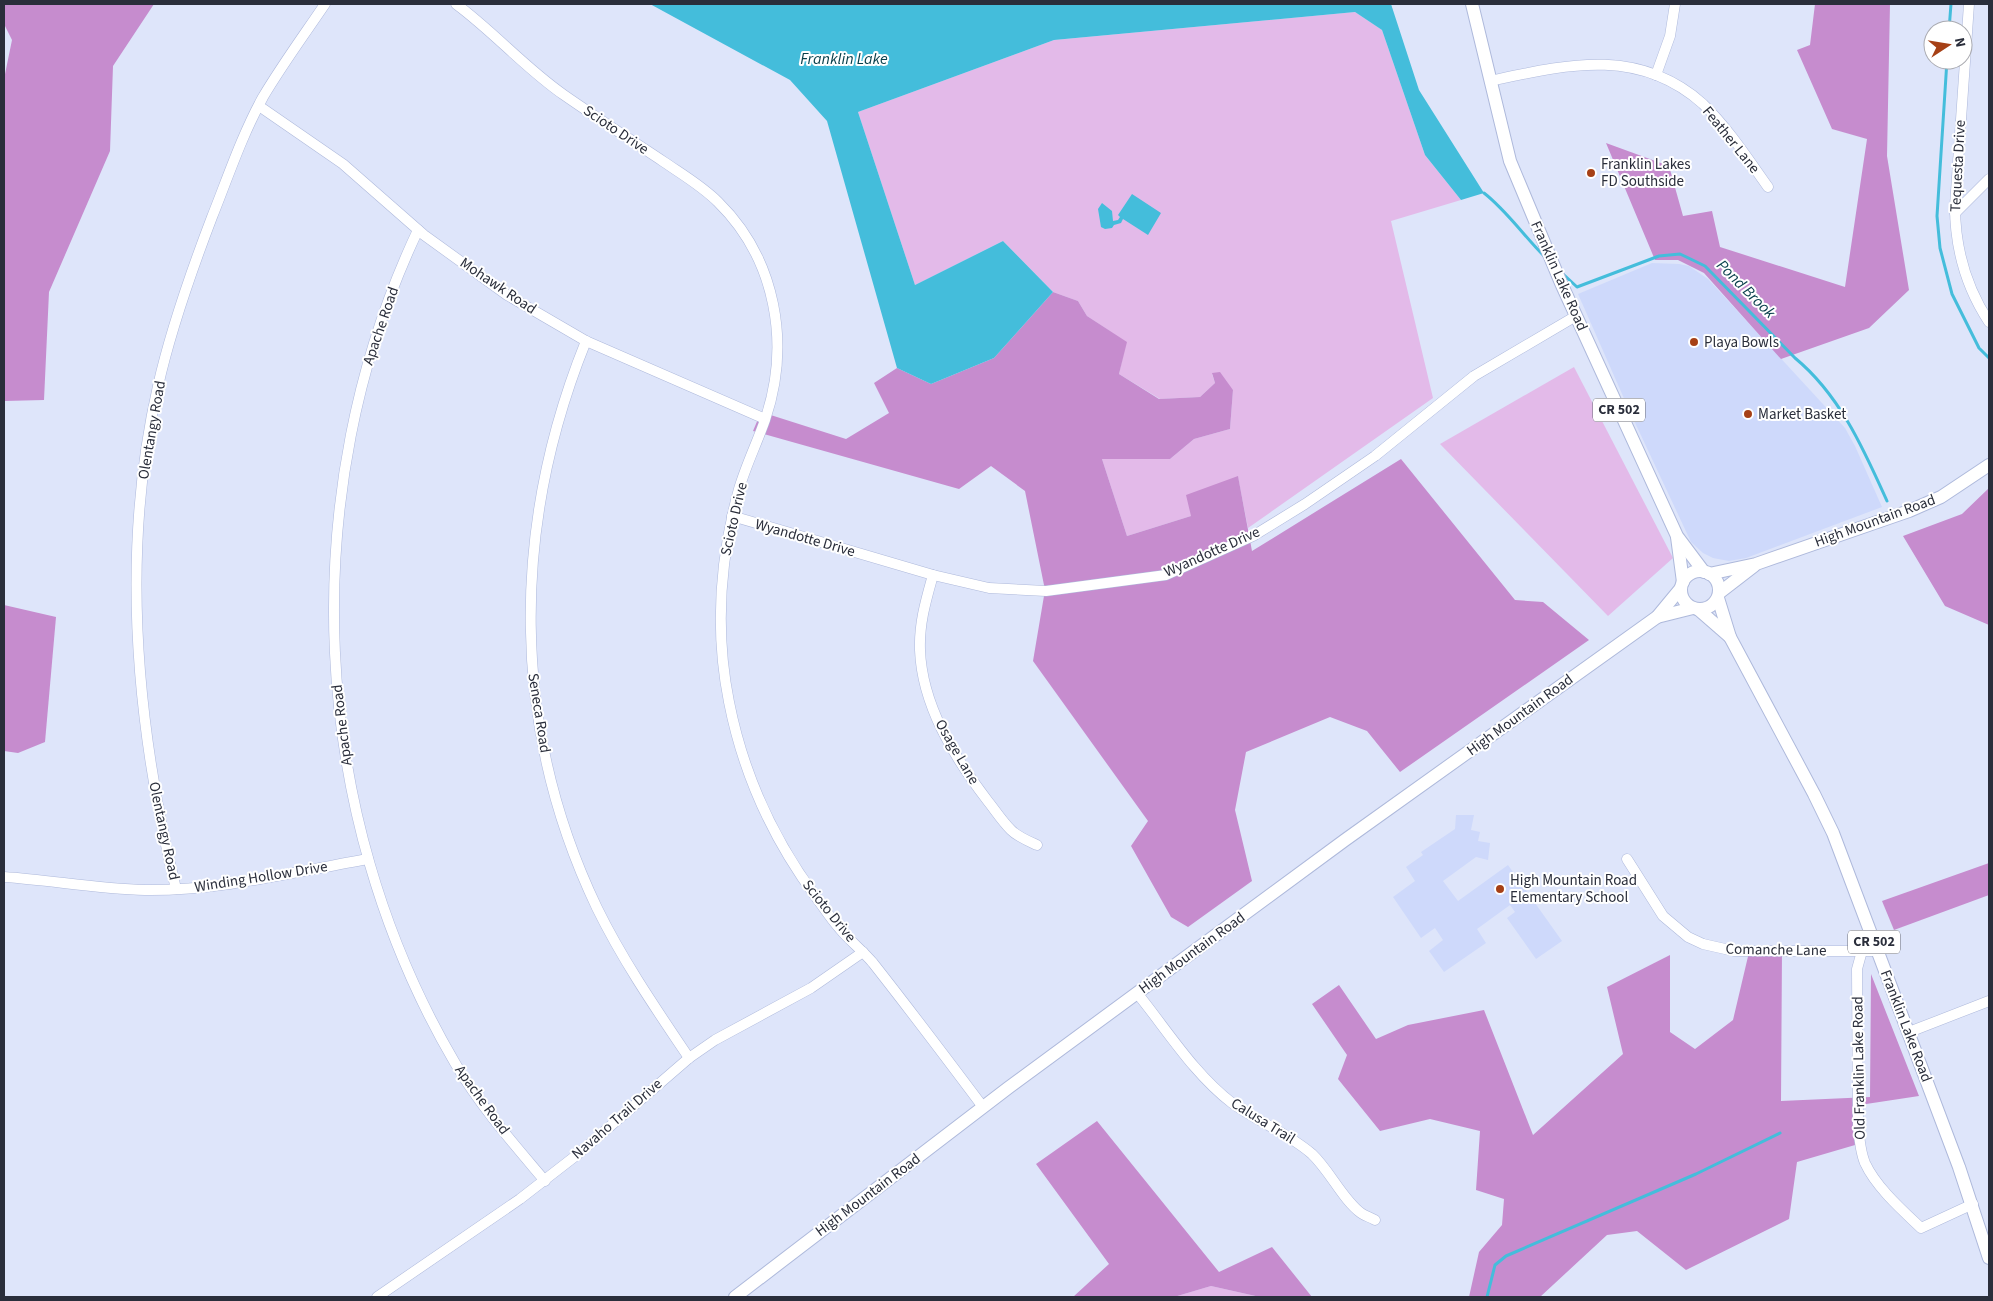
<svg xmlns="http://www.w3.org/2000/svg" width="1993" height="1301" viewBox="0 0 1993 1301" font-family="'Source Sans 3',sans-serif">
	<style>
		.built { fill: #ced9fb }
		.green { fill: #e3bae9 }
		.forest { fill: #c68cce }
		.water { fill: #44bddb }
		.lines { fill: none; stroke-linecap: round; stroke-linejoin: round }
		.stream { stroke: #44bddb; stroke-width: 3 }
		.minor-casing { stroke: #aeb9db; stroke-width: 11 }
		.major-casing { stroke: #aeb9db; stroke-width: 14 }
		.minor { stroke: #fff; stroke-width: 10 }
		.major { stroke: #fff; stroke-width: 12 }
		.poi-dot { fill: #a64016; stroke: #fff; stroke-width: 2 }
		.labels { text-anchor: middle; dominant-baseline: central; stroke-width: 4; stroke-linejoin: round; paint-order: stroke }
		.shield { fill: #fff; stroke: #6a6d76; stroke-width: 1 }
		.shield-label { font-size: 14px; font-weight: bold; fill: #2a2e3b }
		.street-label { font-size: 15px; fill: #2a2e3b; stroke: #fff }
		.poi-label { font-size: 15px; fill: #2a2e3b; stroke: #fff; text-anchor: start }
		.water-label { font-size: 16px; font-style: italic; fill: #073f4b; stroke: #fff }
	</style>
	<rect width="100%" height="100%" fill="#dee5fa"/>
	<g class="built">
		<polygon points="1652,263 1679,264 1689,266 1708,279 1845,428 1855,446 1882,507 1746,558 1729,561 1713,558 1703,553 1691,542 1630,412 1578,294"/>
		<polygon points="1456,815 1474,815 1471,830 1480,832 1478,841 1490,843 1488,860 1476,857 1443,881 1458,901 1508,865 1562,941 1536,959 1507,918 1515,912 1510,905 1477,929 1486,943 1444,972 1429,951 1443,940 1435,928 1421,938 1393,897 1415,881 1406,867 1423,855 1421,852 1455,829"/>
	</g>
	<g class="green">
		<polygon points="1355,12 1382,30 1425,155 1461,200 1391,221 1433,398 1248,528 1238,477 1191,516 1127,536 1102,459 1170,459 1194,439 1230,429 1233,390 1212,374 1215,383 1200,397 1160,399 1119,374 1126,342 1087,316 1078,301 1053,292 1003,241 915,285 858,112 1054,40"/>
		<polygon points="1574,367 1673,558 1608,616 1440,444"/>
		<polygon points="1211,1286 1260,1297 1174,1297"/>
	</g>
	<g class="forest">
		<polygon points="4,4 154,4 113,66 110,151 49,292 44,400 4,401 4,79 12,40 4,24"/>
		<polygon points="1815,4 1890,4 1887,156 1909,290 1869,328 1781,359 1704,273 1678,260 1655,260 1606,143 1669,166 1683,216 1712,211 1720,247 1845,287 1867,139 1832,129 1797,50 1810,45"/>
		<polygon points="1053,292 1078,301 1087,316 1127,342 1119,374 1159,399 1200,397 1215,383 1212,373 1220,372 1233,390 1230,429 1194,439 1170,459 1102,459 1127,536 1191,516 1186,495 1238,476 1252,551 1401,459 1515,600 1543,602 1589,640 1400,772 1367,731 1330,717 1246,752 1235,810 1252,881 1188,927 1171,917 1131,846 1148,821 1033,661 1045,590 1025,491 991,466 959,489 753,431 761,412 846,439 889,413 874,383 897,368 931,384 994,358"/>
		<polygon points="1989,488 1989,625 1945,606 1903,536 1962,514"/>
		<polygon points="4,605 56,617 45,742 18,753 4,751"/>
		<polygon points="1989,863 1989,895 1894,930 1882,901"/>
		<polygon points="1750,948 1782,950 1781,1101 1870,1097 1871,974 1919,1096 1853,1106 1855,1145 1797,1162 1789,1219 1686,1270 1637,1231 1607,1235 1540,1297 1469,1297 1479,1252 1502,1225 1504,1199 1476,1190 1480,1131 1430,1119 1380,1131 1338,1079 1347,1055 1312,1004 1339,985 1376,1039 1408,1025 1484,1010 1533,1135 1623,1054 1607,987 1670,955 1670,1032 1695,1049 1733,1020"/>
		<polygon points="1097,1121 1219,1272 1272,1247 1312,1297 1260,1297 1211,1286 1174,1297 1073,1297 1109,1264 1036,1164"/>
	</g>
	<g class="water">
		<polygon points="650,4 1391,4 1419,90 1484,193 1461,200 1425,155 1382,30 1355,12 1054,40 858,112 915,285 1003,241 1053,292 994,358 931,384 897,368 827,121 790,80"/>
		<polygon points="1132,194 1161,213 1148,235 1123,219 1121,223 1114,225 1112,228 1105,229 1101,227 1098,209 1102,203 1112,211 1113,221 1118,220 1120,217 1118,215"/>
	</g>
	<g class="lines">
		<g class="stream">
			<polyline points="1949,30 1951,4"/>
			<polyline points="1947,60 1937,216 1940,248 1952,294 1979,348 1989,358"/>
			<path d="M 1484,193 C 1507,211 1523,235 1544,256"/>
			<path d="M 1563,274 L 1577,287 L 1659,256 L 1680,254 L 1705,266 L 1795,358 C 1840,395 1864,450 1887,501"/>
			<polyline points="1487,1297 1495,1265 1506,1256 1696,1174 1780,1133"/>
		</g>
		<defs>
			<g id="minor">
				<path d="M 456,4 C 494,32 525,68 564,95 C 597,118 631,140 664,162 C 683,175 702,186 718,202 C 776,259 791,344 765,420 C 757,443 746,465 739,489 C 720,558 715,632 729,702 C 743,773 773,839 816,897 C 824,908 831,919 840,929 C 850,941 863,951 873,963 C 910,1010 947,1059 983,1107"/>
				<path d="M 1969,4 L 1955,206 C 1955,248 1966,287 1989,322"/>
				<polyline points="1656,75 1670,36 1675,4"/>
				<path d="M 1490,81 C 1565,65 1638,46 1703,104 C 1728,128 1748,159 1768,187"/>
				<polyline points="259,106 343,164 424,235 507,295 586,341 765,419"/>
				<polyline points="1955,213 1989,179"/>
				<path d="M 418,230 C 294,492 308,813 455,1063 C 480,1106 513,1143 545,1181"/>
				<path d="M 586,341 C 511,527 510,726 597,908 C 623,961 656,1009 689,1058"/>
				<polyline points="732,516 933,575 989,588 1046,591 1166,575 1253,536 1305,504 1375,456 1474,376 1576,316"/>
				<path d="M 933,575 C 926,600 919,623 920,650 C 922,705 954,757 987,800 C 995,810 1002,821 1011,830 C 1018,837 1028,841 1037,845"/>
				<polyline points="1627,859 1663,916 1688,937 1703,944 1734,951 1877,951"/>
				<path d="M 4,877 C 51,880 97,889 145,890 C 219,891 294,872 368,859"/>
				<path d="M 176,889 C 136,725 120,552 158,386 C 171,328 191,272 212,217 C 228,177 242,135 263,97 C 282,65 304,35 325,4"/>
				<path d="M 1862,951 L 1857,969 L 1858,1124 C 1859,1137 1860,1151 1865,1163 C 1876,1187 1902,1210 1921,1228 L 1973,1204"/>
				<path d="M 1137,993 C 1167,1030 1194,1074 1232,1103 C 1258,1122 1288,1133 1312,1154 C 1330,1171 1343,1200 1361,1213 C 1365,1216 1370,1217 1375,1220"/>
				<polyline points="1909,1032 1989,1001"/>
				<polyline points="377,1297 520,1199 578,1154 689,1058 715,1040 811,988 863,952"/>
			</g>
			<g id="major">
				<polyline points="1472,4 1510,161 1561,283 1677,536 1704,572"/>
				<polyline points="1677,537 1683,582"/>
				<circle cx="1700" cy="590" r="19"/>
				<polyline points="1709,574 1756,564 1909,511 1941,497 1989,465"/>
				<polyline points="1719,593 1754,566"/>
				<polyline points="1718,598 1730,637 1814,794 1833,833 1959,1167 1989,1258"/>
				<polyline points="1699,610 1730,637"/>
				<polyline points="1657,617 1693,608"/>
				<polyline points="735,1297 1008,1088 1345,840 1657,617 1681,588"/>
			</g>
		</defs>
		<use href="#minor" class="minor-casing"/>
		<use href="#major" class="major-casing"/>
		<use href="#minor" class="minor"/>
		<use href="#major" class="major"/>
	</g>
	<g class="poi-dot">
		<circle cx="1591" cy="173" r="5"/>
		<circle cx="1694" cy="342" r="5"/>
		<circle cx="1748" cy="414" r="5"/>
		<circle cx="1500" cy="889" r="5"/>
	</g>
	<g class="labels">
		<g class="shield">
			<rect x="1593" y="398.5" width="52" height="23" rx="4"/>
			<rect x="1848" y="930.5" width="52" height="23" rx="4"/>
		</g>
		<g class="shield-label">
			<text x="1619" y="410">CR 502</text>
			<text x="1874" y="942">CR 502</text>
		</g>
		<g class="street-label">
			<text transform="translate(616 130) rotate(34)">Scioto Drive</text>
			<text transform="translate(1731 140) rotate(51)">Feather Lane</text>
			<text transform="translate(1958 166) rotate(-87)">Tequesta Drive</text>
			<text transform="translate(1559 276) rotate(66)">Franklin Lake Road</text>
			<text transform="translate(498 286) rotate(34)">Mohawk Road</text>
			<text transform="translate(381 326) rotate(-71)">Apache Road</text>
			<text transform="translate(152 430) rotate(-80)">Olentangy Road</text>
			<text transform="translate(734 519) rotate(-77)">Scioto Drive</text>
			<text transform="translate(1875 521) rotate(-20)">High Mountain Road</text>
			<text transform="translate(805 538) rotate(16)">Wyandotte Drive</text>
			<text transform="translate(1212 552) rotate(-24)">Wyandotte Drive</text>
			<text transform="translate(539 713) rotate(81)">Seneca Road</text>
			<text transform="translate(1520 715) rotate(-36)">High Mountain Road</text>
			<text transform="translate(342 725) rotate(-97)">Apache Road</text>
			<text transform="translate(957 752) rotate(60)">Osage Lane</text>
			<text transform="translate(164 831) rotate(78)">Olentangy Road</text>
			<text transform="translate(261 877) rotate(-9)">Winding Hollow Drive</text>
			<text transform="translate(829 911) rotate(51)">Scioto Drive</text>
			<text transform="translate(1776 950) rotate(1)">Comanche Lane</text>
			<text transform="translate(1192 953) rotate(-36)">High Mountain Road</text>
			<text transform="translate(1906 1026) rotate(69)">Franklin Lake Road</text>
			<text transform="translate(1859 1068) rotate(-91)">Old Franklin Lake Road</text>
			<text transform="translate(482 1100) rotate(54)">Apache Road</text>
			<text transform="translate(617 1119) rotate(-41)">Navaho Trail Drive</text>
			<text transform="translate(1263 1121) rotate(32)">Calusa Trail</text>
			<text transform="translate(868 1195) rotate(-37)">High Mountain Road</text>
		</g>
		<g class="poi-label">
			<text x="1601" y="164">Franklin Lakes<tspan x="1601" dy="17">FD Southside</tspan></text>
			<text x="1704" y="342">Playa Bowls</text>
			<text x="1758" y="414">Market Basket</text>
			<text x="1510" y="880">High Mountain Road<tspan x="1510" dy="17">Elementary School</tspan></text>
		</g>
		<g class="water-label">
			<text x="844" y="59">Franklin Lake</text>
			<text transform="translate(1746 289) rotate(45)">Pond Brook</text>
		</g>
	</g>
	<rect width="1993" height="1301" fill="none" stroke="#2a2e3b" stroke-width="10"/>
	<g transform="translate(1948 45) rotate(78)"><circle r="24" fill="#ffffff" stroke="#aaabb1"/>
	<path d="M0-4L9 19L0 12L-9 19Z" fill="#a64016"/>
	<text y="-8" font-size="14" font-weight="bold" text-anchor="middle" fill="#2a2e3b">N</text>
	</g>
</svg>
